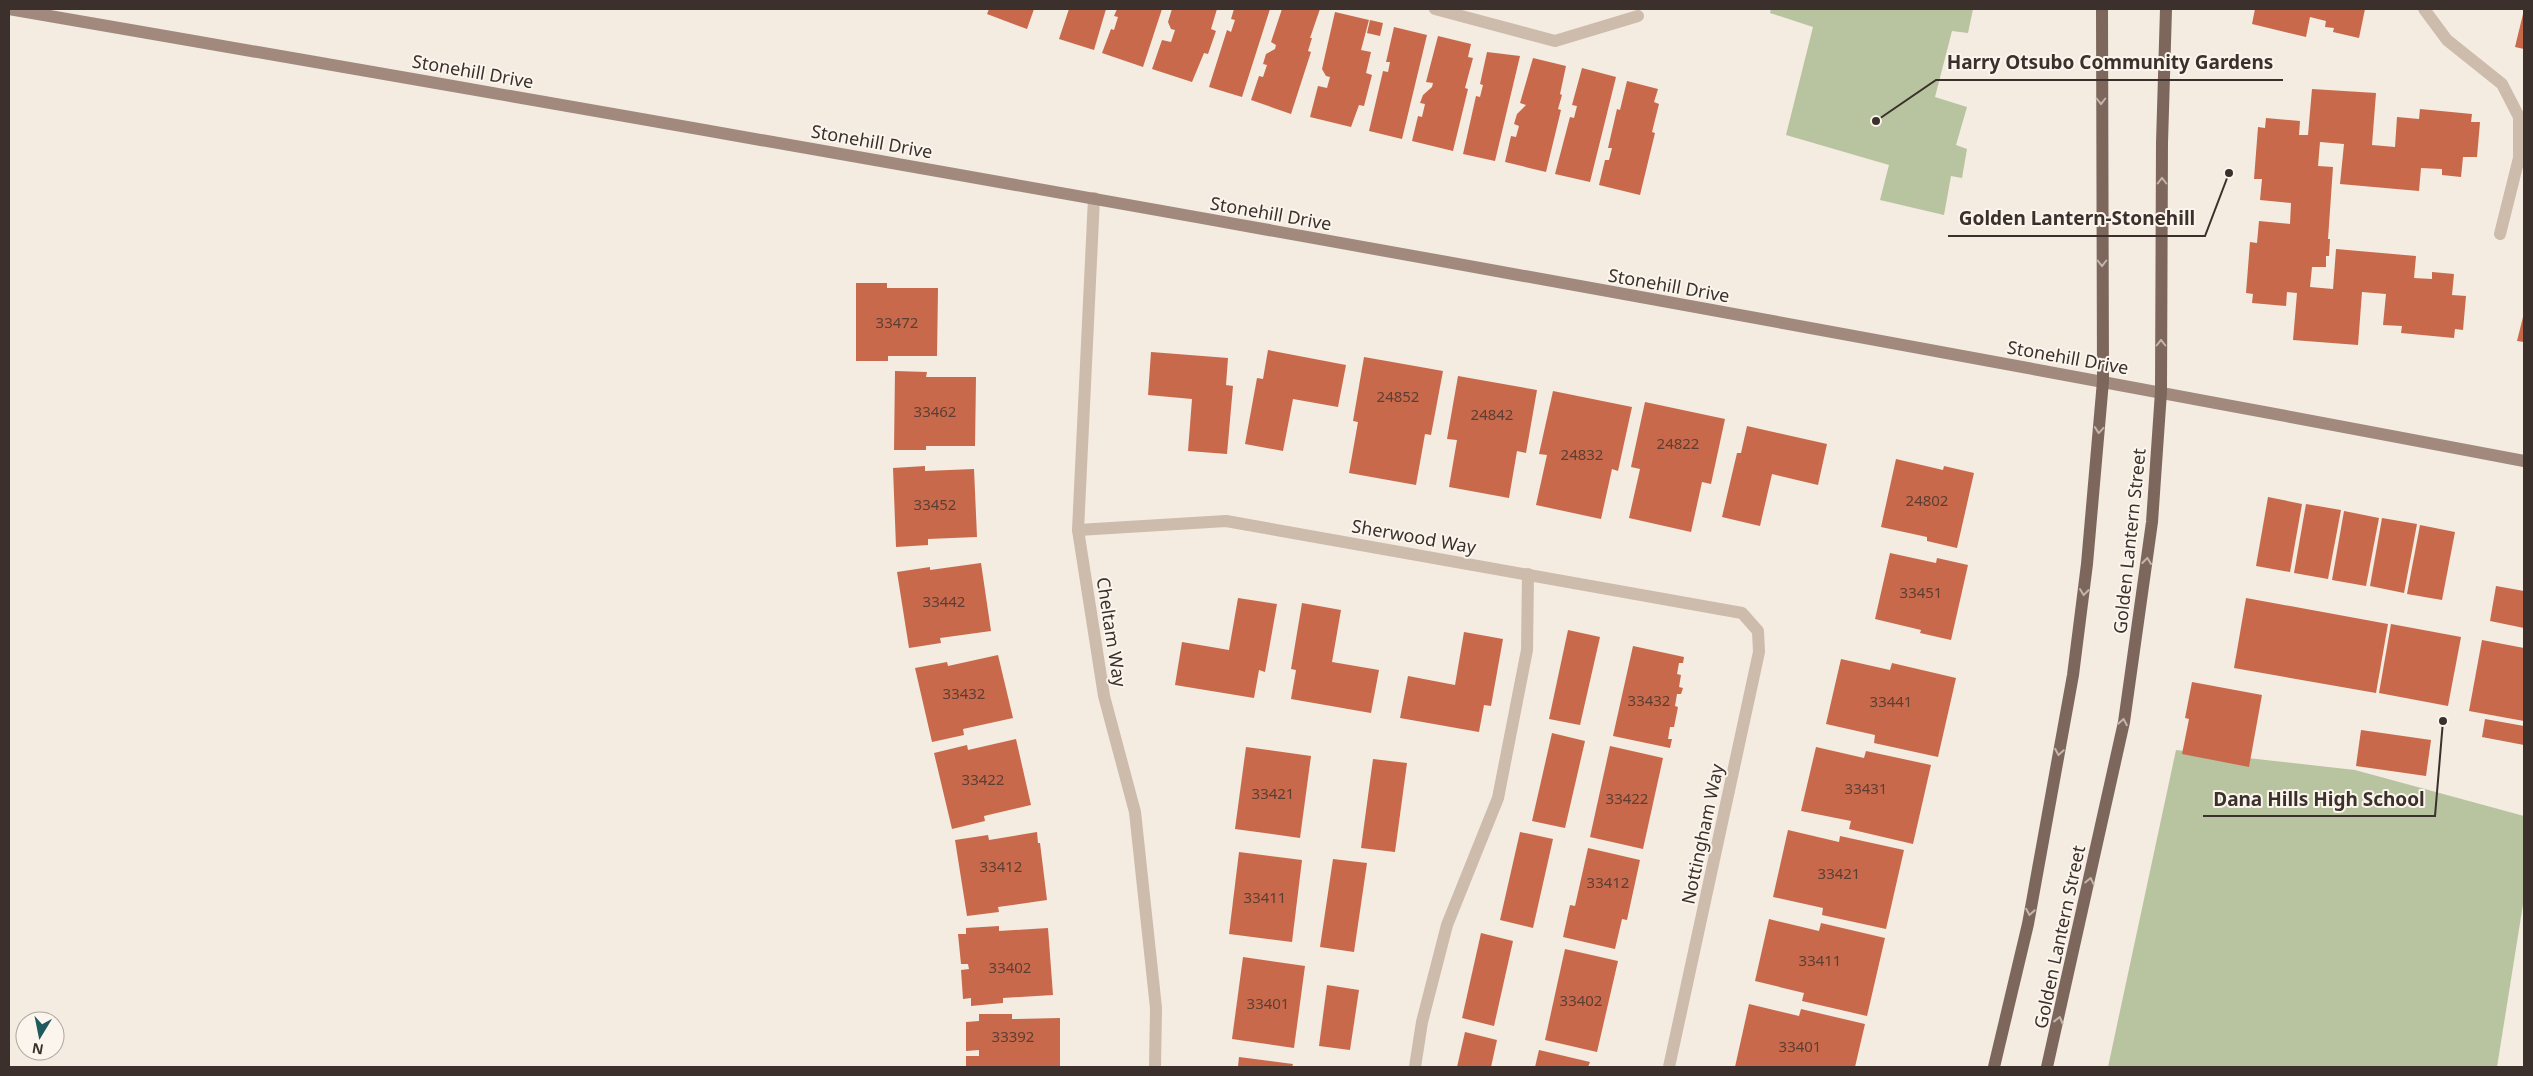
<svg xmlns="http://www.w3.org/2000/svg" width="2533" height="1076" viewBox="0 0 2533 1076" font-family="'Noto Sans',sans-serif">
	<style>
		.green { fill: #b8c4a0 }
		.building { fill: #c8694b }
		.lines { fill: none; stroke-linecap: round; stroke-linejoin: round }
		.minor { stroke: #cdbbac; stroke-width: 12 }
		.secondary { stroke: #a18a7d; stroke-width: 12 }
		.primary { stroke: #7d675c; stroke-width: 12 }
		.oneway { stroke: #c2b5ac }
		.labels { text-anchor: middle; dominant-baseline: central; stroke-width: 4; stroke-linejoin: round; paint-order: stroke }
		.number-label { font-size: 15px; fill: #5e3e33 }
		.street-label { font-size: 18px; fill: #3b302b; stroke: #fbf5ee }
		.leader { fill: none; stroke: #3b302b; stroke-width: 2 }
		.callout-dot { fill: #3b302b; stroke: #fbf5ee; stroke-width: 2 }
		.callout-label { font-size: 19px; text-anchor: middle; font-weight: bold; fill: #3b302b; stroke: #fbf5ee; stroke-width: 4; stroke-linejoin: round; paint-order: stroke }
	</style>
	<rect width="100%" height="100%" fill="#f4ebe1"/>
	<g class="green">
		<polygon points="1771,9 1973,9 1968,33 1952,31 1935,97 1967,107 1956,145 1967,149 1962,178 1951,176 1944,215 1880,200 1889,165 1786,135 1813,27 1770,13"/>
		<polygon points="2176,750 2355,770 2524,816 2524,898 2497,1067 2108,1067"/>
	</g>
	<g class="building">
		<polygon points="989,9 1034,9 1027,29 987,14"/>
		<polygon points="1069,9 1106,9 1094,50 1059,39"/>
		<polygon points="1117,9 1162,9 1143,67 1102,53 1111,29 1114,30 1118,17 1114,16"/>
		<polygon points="1172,9 1217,9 1211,29 1216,31 1208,54 1204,53 1192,82 1152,69 1162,40 1171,42 1175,30 1171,29 1168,22"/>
		<polygon points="1234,9 1270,9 1242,97 1209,87 1227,30 1231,32 1235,20 1231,19"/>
		<polygon points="1282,9 1320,9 1310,38 1312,38 1308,51 1311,52 1291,114 1251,100 1259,76 1263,77 1267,65 1263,64 1266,54 1275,49 1276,45 1271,42"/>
		<polygon points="2255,9 2365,9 2359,38 2333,32 2334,28 2325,27 2326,21 2310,17 2306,37 2252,24"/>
		<polygon points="1335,12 1369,20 1361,50 1371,52 1366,73 1372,75 1364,106 1359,105 1351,127 1310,117 1318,86 1327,88 1330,77 1326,76 1322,69"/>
		<polygon points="2523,14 2524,14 2524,49 2515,47"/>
		<polygon points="1370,20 1383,23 1380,36 1367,33"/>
		<polygon points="1394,27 1427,35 1402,139 1369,131 1383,71 1388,72 1390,62 1386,62"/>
		<polygon points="1438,36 1471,44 1468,57 1473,58 1465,88 1468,89 1453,151 1412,141 1418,116 1422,117 1425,104 1420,103 1423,95 1432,87 1433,83 1426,82"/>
		<polygon points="1487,52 1520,56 1495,161 1463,154 1476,96 1480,97 1483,85 1480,84"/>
		<polygon points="1533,58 1566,66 1560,94 1562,95 1558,109 1561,110 1546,172 1505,162 1511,136 1516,137 1519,126 1514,124 1517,114 1526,105 1520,103"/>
		<polygon points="1582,68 1616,77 1590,182 1555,174 1570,117 1574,118 1577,106 1572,105"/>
		<polygon points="1627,81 1658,89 1654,102 1659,104 1652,132 1655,133 1640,195 1599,185 1605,160 1609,160 1612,148 1608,148 1617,109 1620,110"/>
		<polygon points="2312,89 2376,93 2372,145 2395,147 2397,117 2419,119 2420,109 2472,114 2471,122 2480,122 2477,157 2463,157 2461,177 2442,175 2442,169 2421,168 2419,191 2340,184 2344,144 2320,142 2318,166 2333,167 2328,239 2330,239 2329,256 2326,256 2326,267 2312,267 2310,287 2333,289 2336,249 2416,256 2414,278 2432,279 2432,272 2454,274 2452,295 2466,296 2463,330 2455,329 2454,338 2401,333 2402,326 2383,325 2386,294 2362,292 2358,345 2293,340 2297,293 2287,292 2286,306 2252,303 2253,294 2246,293 2250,242 2257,243 2259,221 2290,224 2291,203 2260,200 2262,179 2254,179 2258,127 2265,128 2266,118 2300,121 2299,135 2308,135"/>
		<polygon points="856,283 887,283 887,288 938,288 937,356 888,356 888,361 856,361"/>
		<polygon points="2524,313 2524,342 2517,341"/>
		<polygon points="1268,350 1346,365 1338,407 1293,399 1283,451 1245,444 1257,378 1263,379"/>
		<polygon points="1151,352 1228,358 1226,385 1233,386 1227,454 1188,451 1192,399 1148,395"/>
		<polygon points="1364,357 1443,371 1431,435 1425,434 1416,485 1349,473 1358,422 1353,421"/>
		<polygon points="895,371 927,372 926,377 976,377 975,446 926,446 926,450 894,450"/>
		<polygon points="1458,376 1537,390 1526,453 1517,451 1509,498 1449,487 1457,440 1447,439"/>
		<polygon points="1553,391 1632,407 1618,471 1612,469 1601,519 1536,505 1547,455 1539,454"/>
		<polygon points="1645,402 1725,419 1711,484 1702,482 1691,532 1629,518 1640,469 1631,467"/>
		<polygon points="1747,426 1827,444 1818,485 1772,474 1760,526 1722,517 1737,453 1741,453"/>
		<polygon points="1896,459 1943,470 1944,466 1974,473 1957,548 1927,541 1927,537 1881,527"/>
		<polygon points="925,466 925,471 974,469 977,537 928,539 928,545 896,547 893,468"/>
		<polygon points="2268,497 2302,504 2290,572 2256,566"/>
		<polygon points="2306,504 2341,510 2328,579 2294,573"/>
		<polygon points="2344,511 2379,518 2366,586 2332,580"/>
		<polygon points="2382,518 2417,524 2404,593 2370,586"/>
		<polygon points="2420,525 2455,532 2442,600 2407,594"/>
		<polygon points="1890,553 1936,563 1937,558 1968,565 1951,640 1920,633 1921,630 1875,619"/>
		<polygon points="981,563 991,631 940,638 941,643 909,648 897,572 930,567 930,570"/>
		<polygon points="2496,586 2524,591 2524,628 2490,621"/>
		<polygon points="1238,598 1277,604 1265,672 1259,670 1254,698 1175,685 1182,642 1229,650"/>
		<polygon points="2246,598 2388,624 2376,693 2234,668"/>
		<polygon points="1302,603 1341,610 1332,662 1379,670 1371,713 1291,699 1296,670 1291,669"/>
		<polygon points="2391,624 2461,637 2448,706 2379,693"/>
		<polygon points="1568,630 1600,637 1580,725 1549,719"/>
		<polygon points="1464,632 1503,639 1491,706 1484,705 1479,732 1400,718 1408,676 1455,685"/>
		<polygon points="2482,640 2524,648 2524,721 2469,711"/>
		<polygon points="1633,646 1684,657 1683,663 1679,663 1677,674 1681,675 1679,687 1683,688 1681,694 1677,694 1675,706 1678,707 1674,727 1670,727 1668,739 1672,739 1670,748 1613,736"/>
		<polygon points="998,655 1013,718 963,729 964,735 932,742 915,668 947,662 948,666"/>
		<polygon points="1841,659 1890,670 1892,663 1956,678 1938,757 1874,743 1875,735 1826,724"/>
		<polygon points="2192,682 2262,695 2249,767 2182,754 2189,719 2185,718"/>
		<polygon points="2485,719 2524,726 2524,745 2482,737"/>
		<polygon points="2361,730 2431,740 2426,776 2356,766"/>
		<polygon points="1552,733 1585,741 1565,828 1532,821"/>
		<polygon points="1016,739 1031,805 984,816 985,821 952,829 934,753 967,745 968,750"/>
		<polygon points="1610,746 1663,758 1643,849 1590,837"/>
		<polygon points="1246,747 1311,756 1300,838 1235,829"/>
		<polygon points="1816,747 1864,758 1866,751 1931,765 1913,844 1849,829 1851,821 1801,811"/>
		<polygon points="1373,759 1407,763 1395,852 1361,848"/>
		<polygon points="1788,830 1839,842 1840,836 1904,850 1886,929 1822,915 1823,908 1773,897"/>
		<polygon points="1037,832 1038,843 1040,843 1047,900 998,907 999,912 967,916 955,840 988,835 989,840"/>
		<polygon points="1520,832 1553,839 1533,928 1500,920"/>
		<polygon points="1588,848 1640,860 1627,920 1622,919 1615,949 1563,937 1570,905 1575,906"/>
		<polygon points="1239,852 1302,860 1292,942 1229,934"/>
		<polygon points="1333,859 1367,863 1354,952 1320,947"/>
		<polygon points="1769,919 1819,931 1821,923 1885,938 1867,1016 1802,1001 1804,993 1755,981"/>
		<polygon points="999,926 999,931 1048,928 1053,995 1003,998 1003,1003 971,1006 971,998 963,999 961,970 969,969 968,964 961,964 958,934 966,934 966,928"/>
		<polygon points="1481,933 1513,941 1494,1026 1462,1018"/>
		<polygon points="1565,949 1618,961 1597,1052 1545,1040"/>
		<polygon points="1243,957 1305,966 1294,1048 1232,1039"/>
		<polygon points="1327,985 1359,990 1350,1050 1319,1046"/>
		<polygon points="1749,1004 1799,1016 1801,1009 1865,1024 1855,1067 1735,1067"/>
		<polygon points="979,1014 1012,1014 1012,1019 1060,1018 1060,1067 966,1067 966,1056 979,1056 979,1050 966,1051 966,1022 979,1021"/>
		<polygon points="1465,1032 1497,1040 1491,1067 1457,1067"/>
		<polygon points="1539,1050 1590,1062 1588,1067 1535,1067"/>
		<polygon points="1239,1057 1293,1064 1292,1067 1238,1067"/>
	</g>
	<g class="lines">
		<g class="minor">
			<polyline points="1435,9 1555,41 1638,16"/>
			<polyline points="2424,9 2447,40 2502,84 2519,117 2519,158 2500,234"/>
			<polyline points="1094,198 1078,530 1104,696 1135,812 1156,1008 1155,1067"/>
			<polyline points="1078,530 1226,521 1742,613 1758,631 1759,652 1669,1067"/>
			<polyline points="1415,1067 1422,1022 1447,925 1498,798 1527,650 1528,574"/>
		</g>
		<path class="secondary" d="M 9,9 C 848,154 1687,302 2524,461"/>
		<g class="primary">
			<polyline points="1994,1067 2028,924 2073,675 2087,564 2103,381 2102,9"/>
			<polyline points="2047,1067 2124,722 2152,522 2161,392 2162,143 2166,9"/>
		</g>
	</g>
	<defs><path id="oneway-chevron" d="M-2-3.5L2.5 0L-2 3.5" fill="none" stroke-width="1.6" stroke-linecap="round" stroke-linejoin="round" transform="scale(1.25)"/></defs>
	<g class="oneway">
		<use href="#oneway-chevron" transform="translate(2101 101) rotate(90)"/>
		<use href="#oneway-chevron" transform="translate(2162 181) rotate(-90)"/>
		<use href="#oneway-chevron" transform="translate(2102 263) rotate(90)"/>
		<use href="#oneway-chevron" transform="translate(2161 343) rotate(-90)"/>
		<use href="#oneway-chevron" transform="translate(2099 430) rotate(95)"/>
		<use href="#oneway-chevron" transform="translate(2147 561) rotate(-83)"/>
		<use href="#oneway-chevron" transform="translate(2084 592) rotate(97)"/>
		<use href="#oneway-chevron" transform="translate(2123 722) rotate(-80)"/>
		<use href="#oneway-chevron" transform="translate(2059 752) rotate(100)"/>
		<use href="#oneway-chevron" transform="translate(2090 881) rotate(-78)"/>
		<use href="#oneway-chevron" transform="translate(2030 912) rotate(100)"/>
		<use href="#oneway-chevron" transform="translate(2059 1020) rotate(-76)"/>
	</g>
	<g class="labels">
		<g class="number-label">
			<text x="897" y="322">33472</text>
			<text x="1398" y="396">24852</text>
			<text x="935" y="411">33462</text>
			<text x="1492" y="414">24842</text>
			<text x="1678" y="443">24822</text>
			<text x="1582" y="454">24832</text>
			<text x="1927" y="500">24802</text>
			<text x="935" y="504">33452</text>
			<text x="1921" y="592">33451</text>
			<text x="944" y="601">33442</text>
			<text x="964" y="693">33432</text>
			<text x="1649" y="700">33432</text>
			<text x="1891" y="701">33441</text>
			<text x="983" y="779">33422</text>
			<text x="1866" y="788">33431</text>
			<text x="1273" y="793">33421</text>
			<text x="1627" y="798">33422</text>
			<text x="1001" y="866">33412</text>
			<text x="1839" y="873">33421</text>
			<text x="1608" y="882">33412</text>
			<text x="1265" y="897">33411</text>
			<text x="1820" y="960">33411</text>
			<text x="1010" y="967">33402</text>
			<text x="1581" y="1000">33402</text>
			<text x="1268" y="1003">33401</text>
			<text x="1013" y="1036">33392</text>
			<text x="1800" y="1046">33401</text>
		</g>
		<g class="street-label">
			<text transform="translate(473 71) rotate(10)">Stonehill Drive</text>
			<text transform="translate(872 141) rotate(10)">Stonehill Drive</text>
			<text transform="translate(1271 213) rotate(10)">Stonehill Drive</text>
			<text transform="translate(1669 285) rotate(10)">Stonehill Drive</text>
			<text transform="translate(2068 357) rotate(10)">Stonehill Drive</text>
			<text transform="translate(1414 536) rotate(10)">Sherwood Way</text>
			<text transform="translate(2129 541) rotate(-84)">Golden Lantern Street</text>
			<text transform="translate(1112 632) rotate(81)">Cheltam Way</text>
			<text transform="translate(1702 834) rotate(-78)">Nottingham Way</text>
			<text transform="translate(2059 937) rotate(-78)">Golden Lantern Street</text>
		</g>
	</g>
	<path class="leader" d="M1876 121L1936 80H2283M2229 173L2205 236H1948M2443 721L2435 816H2203"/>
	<g class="callout-dot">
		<circle cx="1876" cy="121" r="5"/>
		<circle cx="2229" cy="173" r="5"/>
		<circle cx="2443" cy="721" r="5"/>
	</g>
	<g class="callout-label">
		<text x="2110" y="69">Harry Otsubo Community Gardens</text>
		<text x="2077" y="225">Golden Lantern-Stonehill</text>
		<text x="2319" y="806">Dana Hills High School</text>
	</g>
	<rect width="2533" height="1076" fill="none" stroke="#3b302b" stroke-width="20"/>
	<g transform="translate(40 1036) rotate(190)"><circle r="24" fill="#fbf5ee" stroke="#aea6a0"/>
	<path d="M0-4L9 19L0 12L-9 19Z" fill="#1f5a5e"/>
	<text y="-8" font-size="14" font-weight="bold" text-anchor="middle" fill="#3b302b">N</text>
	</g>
</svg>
